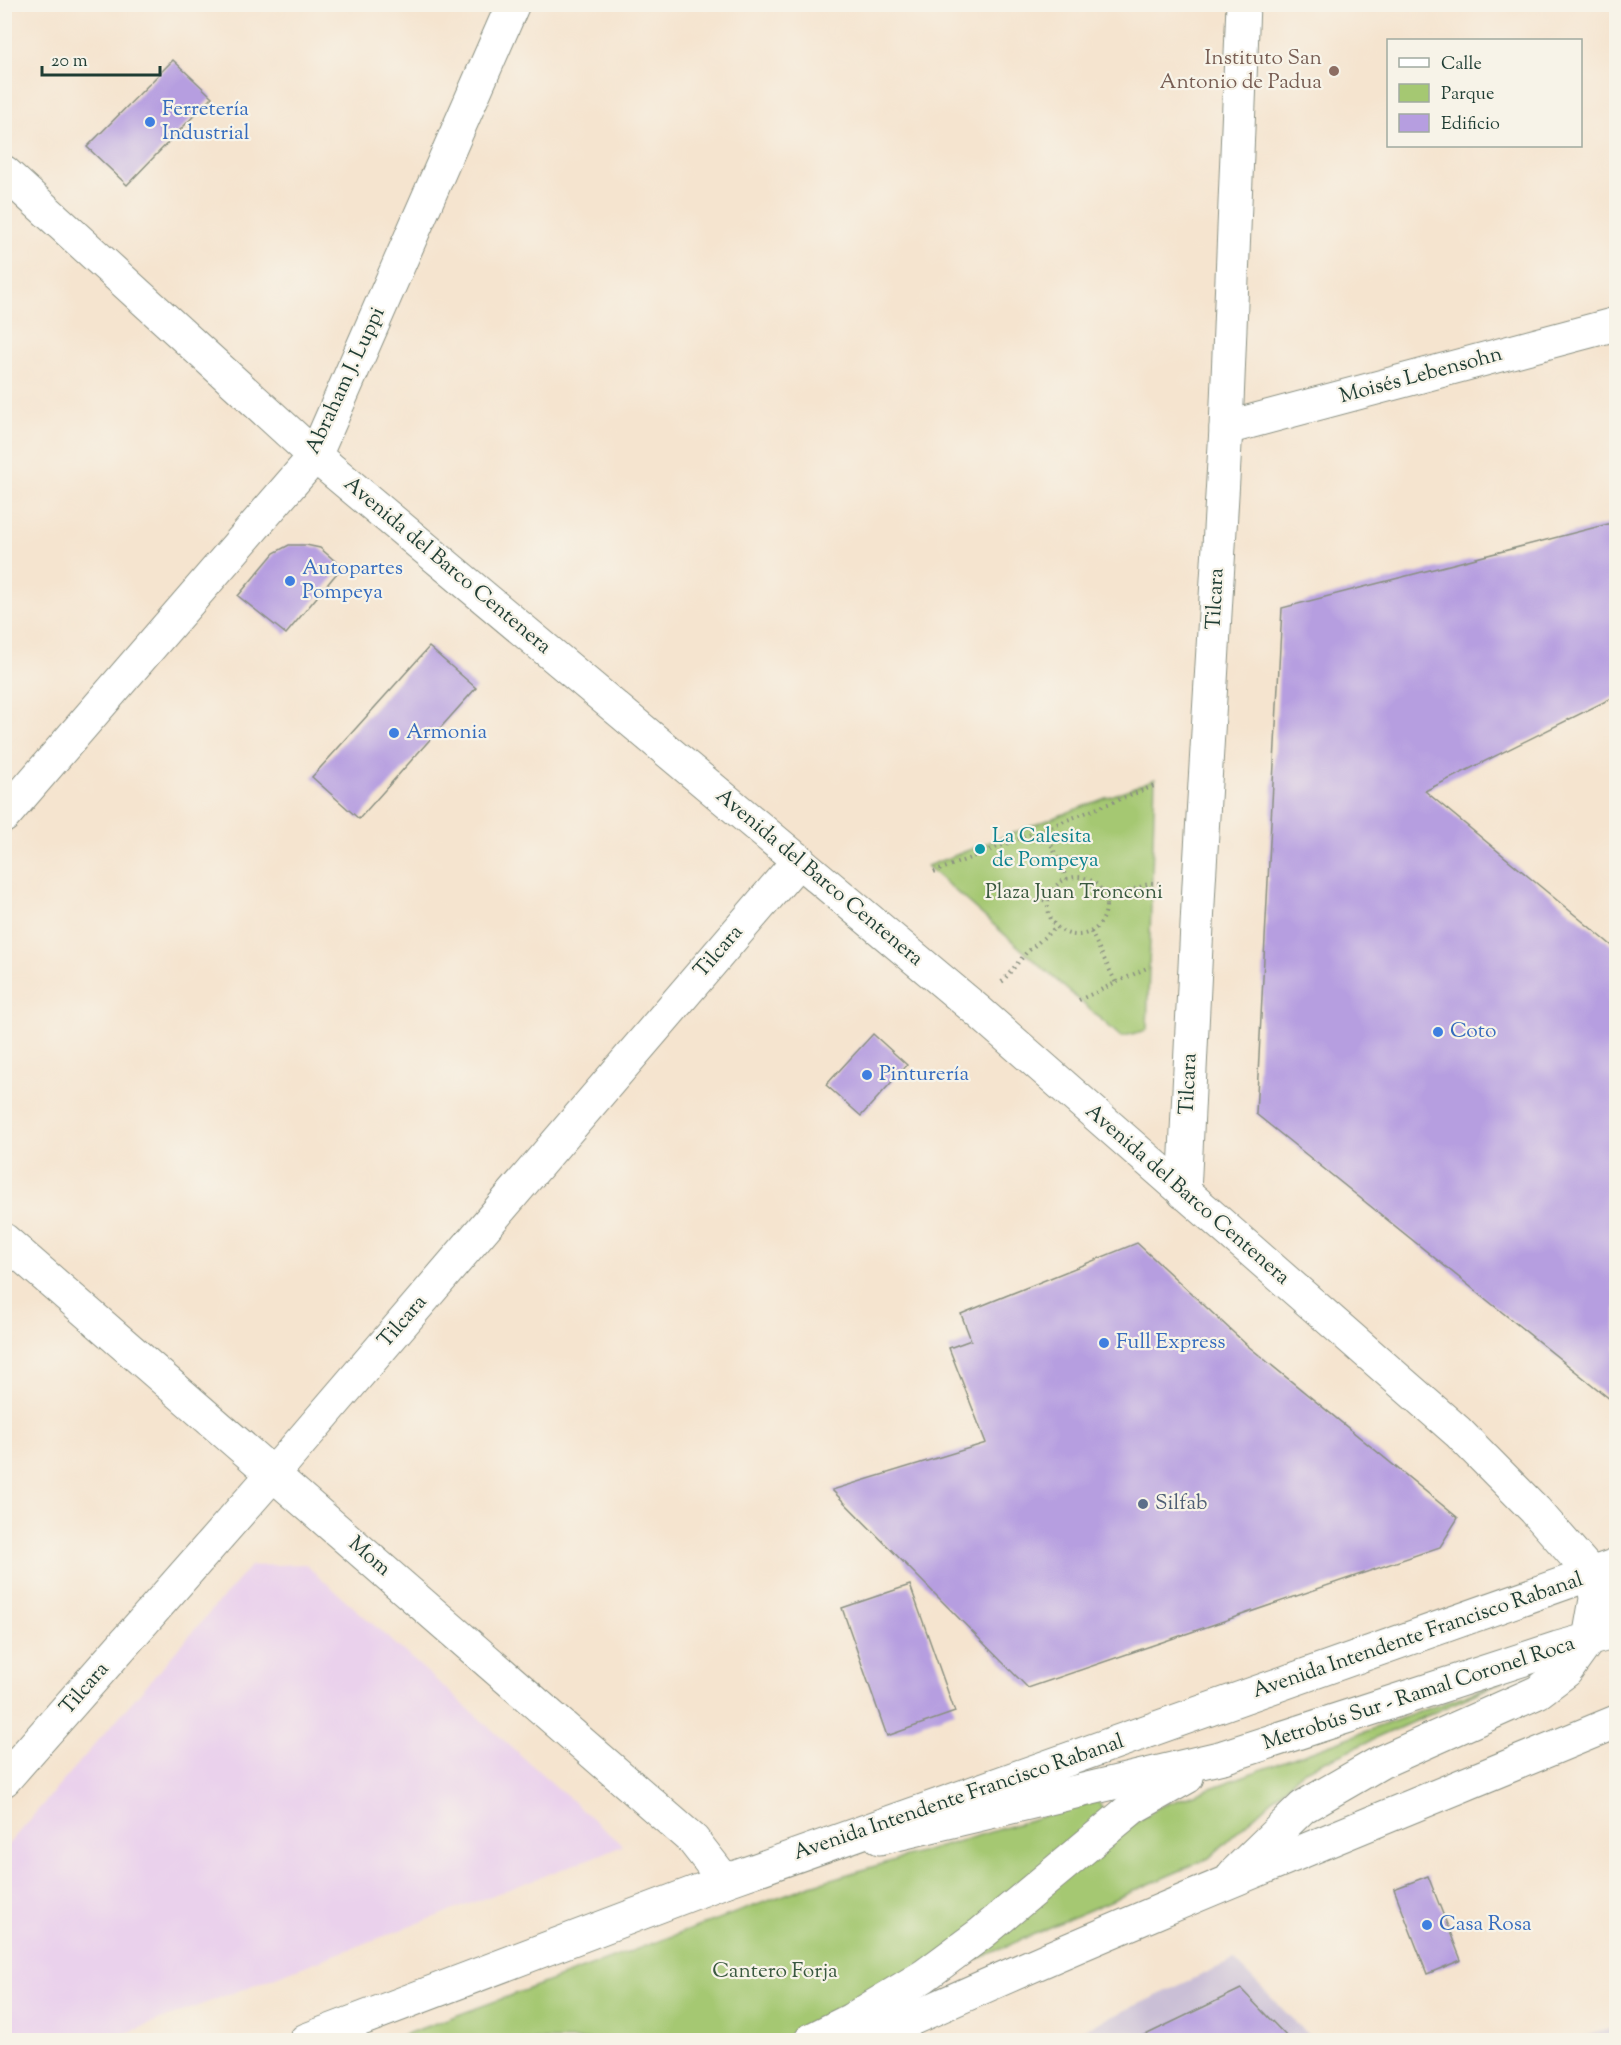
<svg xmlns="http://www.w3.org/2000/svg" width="1621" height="2045" viewBox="0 0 1621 2045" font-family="'Sorts Mill Goudy',serif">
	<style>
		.built { fill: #ead1ec }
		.industrial { fill: #cabfd6 }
		.green { fill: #a5c872; stroke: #628253; stroke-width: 1.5 }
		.building { fill: #b69ee0 }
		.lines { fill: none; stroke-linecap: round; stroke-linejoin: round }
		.minor-casing { stroke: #8a9082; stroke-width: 35 }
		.major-casing { stroke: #8a9082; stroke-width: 35 }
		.path { stroke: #8a9082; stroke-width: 4; stroke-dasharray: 1.5 4.5; stroke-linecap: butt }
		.minor { stroke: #fff; stroke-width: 33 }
		.major { stroke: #fff; stroke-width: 33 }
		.education-dot { fill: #8d6e63; stroke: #f7f3e8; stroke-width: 2 }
		.shop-dot { fill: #3f7fe0; stroke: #f7f3e8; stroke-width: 2 }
		.culture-dot { fill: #0f9aa8; stroke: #f7f3e8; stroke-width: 2 }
		.service-dot { fill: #5c6f8a; stroke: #f7f3e8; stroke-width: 2 }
		.labels { text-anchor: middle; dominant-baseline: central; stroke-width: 4.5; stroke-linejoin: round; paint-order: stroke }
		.education-label { font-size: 21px; fill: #785e54; stroke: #f7f3e8; text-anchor: end }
		.shop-label { font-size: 21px; fill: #366cbe; stroke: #f7f3e8; text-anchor: start }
		.street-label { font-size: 21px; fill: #1f3d34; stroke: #f7f3e8 }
		.culture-label { font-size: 21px; fill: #0d838f; stroke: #f7f3e8; text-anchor: start }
		.park-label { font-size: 21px; fill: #3a5940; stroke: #f7f3e8 }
		.service-label { font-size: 21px; fill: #4e5e75; stroke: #f7f3e8; text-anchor: start }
	</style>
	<rect width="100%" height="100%" fill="#f7f3e8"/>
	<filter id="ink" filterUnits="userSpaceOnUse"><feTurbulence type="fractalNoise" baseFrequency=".0167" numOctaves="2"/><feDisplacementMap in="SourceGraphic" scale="12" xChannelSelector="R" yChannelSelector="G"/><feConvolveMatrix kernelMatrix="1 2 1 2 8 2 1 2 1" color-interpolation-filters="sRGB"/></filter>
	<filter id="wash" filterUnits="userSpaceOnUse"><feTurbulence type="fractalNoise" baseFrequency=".008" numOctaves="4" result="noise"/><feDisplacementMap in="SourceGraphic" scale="24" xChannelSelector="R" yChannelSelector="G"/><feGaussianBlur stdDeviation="1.35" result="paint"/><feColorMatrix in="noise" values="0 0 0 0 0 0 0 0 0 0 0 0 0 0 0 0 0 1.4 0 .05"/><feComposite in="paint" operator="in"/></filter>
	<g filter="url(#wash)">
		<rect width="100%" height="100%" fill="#f5e4cf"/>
		<polygon class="built" points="305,1564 623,1846 108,2040 5,2040 5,1848 250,1566"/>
		<g class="industrial">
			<polygon points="1234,1960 1313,2040 1061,2040"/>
			<polygon points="1616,2027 1616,2040 1571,2040"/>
		</g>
		<g class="green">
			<polygon points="1155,779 1147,1030 1121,1037 927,866"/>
			<polygon points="1504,1681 1303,1771 1209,1858 791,2040 390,2040 811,1885 1098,1800 1117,1835 1159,1807"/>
		</g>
		<g id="blocks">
			<g class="building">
				<polygon points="173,60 212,97 127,185 87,147"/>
				<polygon points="1616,522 1616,696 1425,791 1616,949 1616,1404 1256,1114 1282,608"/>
				<polygon points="289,545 306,545 320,548 342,567 286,634 238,596 274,553"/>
				<polygon points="429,647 476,688 359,819 312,777"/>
				<polygon points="873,1034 907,1065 861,1116 826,1085"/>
				<polygon points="1137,1243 1248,1346 1458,1518 1440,1547 1028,1688 832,1490 986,1443 949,1348 971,1340 961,1314"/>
				<polygon points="910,1585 955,1712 887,1736 842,1608"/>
				<polygon points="1428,1876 1461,1960 1427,1974 1394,1889"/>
				<polygon points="1241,1989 1290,2040 1135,2040"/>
			</g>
		</g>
	</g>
	<g filter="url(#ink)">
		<use href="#blocks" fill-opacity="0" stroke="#8a9082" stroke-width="1.5"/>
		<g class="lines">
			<defs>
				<g id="minor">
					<polyline points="1226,428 1616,324"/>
					<polyline points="4,816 315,456 513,4"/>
					<polyline points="1184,1193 1199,884 1226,428 1243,4"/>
					<polyline points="4,1240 693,1840 725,1881"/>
					<polyline points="4,1780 274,1473 799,860"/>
					<polyline points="880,1838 1223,1757 1558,1648 1616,1632"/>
					<polyline points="811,2040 851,2020 924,1976 982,1933 1132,1808 1187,1777"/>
				</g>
				<g id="major">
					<polyline points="4,172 315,456 978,1011 1458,1432 1535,1510 1616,1602"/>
					<polyline points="1234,1874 1303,1807 1381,1762 1538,1692 1566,1671 1589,1639 1596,1599 1593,1574"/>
					<polyline points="306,2040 725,1881 1616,1565"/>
					<path d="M 865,2040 C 1112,1927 1365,1826 1616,1722"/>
				</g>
			</defs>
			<use href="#minor" class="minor-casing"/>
			<use href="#major" class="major-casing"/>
			<g class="path">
				<polyline points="1044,829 1067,879"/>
				<polyline points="934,872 1154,786"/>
				<circle cx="1077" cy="906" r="29"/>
				<polyline points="1037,899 1048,901"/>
				<polyline points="1106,899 1151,883 1162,883"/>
				<polyline points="1091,932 1116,983"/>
				<polyline points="1002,982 1026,953 1056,927"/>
				<polyline points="1079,1000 1149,967"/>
			</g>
			<use href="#minor" class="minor"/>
			<use href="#major" class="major"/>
		</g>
	</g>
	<circle class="education-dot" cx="1334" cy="71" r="6"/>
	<g class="shop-dot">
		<circle cx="150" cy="122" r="6"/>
		<circle cx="290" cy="581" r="6"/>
		<circle cx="394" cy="733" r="6"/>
		<circle cx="1438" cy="1032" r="6"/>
		<circle cx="867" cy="1075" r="6"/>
		<circle cx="1104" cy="1343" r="6"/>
		<circle cx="1427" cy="1925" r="6"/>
	</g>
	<circle class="culture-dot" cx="980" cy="849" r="6"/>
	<circle class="service-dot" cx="1143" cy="1504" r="6"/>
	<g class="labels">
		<g class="education-label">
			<text x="1322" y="59">Instituto San<tspan x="1322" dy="24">Antonio de Padua</tspan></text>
		</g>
		<g class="shop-label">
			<text x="162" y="110">Ferretería<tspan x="162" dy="24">Industrial</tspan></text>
			<text x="302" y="569">Autopartes<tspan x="302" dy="24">Pompeya</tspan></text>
			<text x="406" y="733">Armonia</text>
			<text x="1450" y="1032">Coto</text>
			<text x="879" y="1075">Pinturería</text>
			<text x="1116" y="1343">Full Express</text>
			<text x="1439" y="1925">Casa Rosa</text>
		</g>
		<g class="street-label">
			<text transform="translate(1421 376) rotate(-15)">Moisés Lebensohn</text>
			<text transform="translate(346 381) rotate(-65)">Abraham J. Luppi</text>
			<text transform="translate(447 566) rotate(40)">Avenida del Barco Centenera</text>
			<text transform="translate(1216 599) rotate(-87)">Tilcara</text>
			<text transform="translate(819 878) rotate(40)">Avenida del Barco Centenera</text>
			<text transform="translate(719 952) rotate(-49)">Tilcara</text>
			<text transform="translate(1189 1084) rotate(-87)">Tilcara</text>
			<text transform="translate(1187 1195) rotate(41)">Avenida del Barco Centenera</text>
			<text transform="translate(403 1322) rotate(-49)">Tilcara</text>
			<text transform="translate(369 1557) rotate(41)">Mom</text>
			<text transform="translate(1418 1636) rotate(-19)">Avenida Intendente Francisco Rabanal</text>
			<text transform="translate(85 1689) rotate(-49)">Tilcara</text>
			<text transform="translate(1419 1694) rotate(-18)">Metrobús Sur - Ramal Coronel Roca</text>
			<text transform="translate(959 1798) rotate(-19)">Avenida Intendente Francisco Rabanal</text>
		</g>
		<g class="culture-label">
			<text x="992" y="837">La Calesita<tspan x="992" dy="24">de Pompeya</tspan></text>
		</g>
		<g class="park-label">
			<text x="1074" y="893">Plaza Juan Tronconi</text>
			<text x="775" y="1972">Cantero Forja</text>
		</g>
		<g class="service-label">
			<text x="1155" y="1504">Silfab</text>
		</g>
	</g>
	<rect width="1621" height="2045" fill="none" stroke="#f7f3e8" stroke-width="24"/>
	<rect x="1387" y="39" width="195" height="108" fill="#f7f3e8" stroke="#a1aaa0" stroke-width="1.5"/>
	<rect x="1399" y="58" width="30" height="9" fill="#ffffff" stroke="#a1aaa0" stroke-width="1.5"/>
	<text x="1441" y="69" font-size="18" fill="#1f3d34">Calle</text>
	<rect x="1399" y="84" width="30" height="18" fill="#a5c872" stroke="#a1aaa0" stroke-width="1.5"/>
	<text x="1441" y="99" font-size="18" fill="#1f3d34">Parque</text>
	<rect x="1399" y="114" width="30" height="18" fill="#b69ee0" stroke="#a1aaa0" stroke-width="1.5"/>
	<text x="1441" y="129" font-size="18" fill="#1f3d34">Edificio</text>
	<path d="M42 66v9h118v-9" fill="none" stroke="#1f3d34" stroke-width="3"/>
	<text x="51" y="66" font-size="18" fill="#1f3d34" stroke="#f7f3e8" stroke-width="4.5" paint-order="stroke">20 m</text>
</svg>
